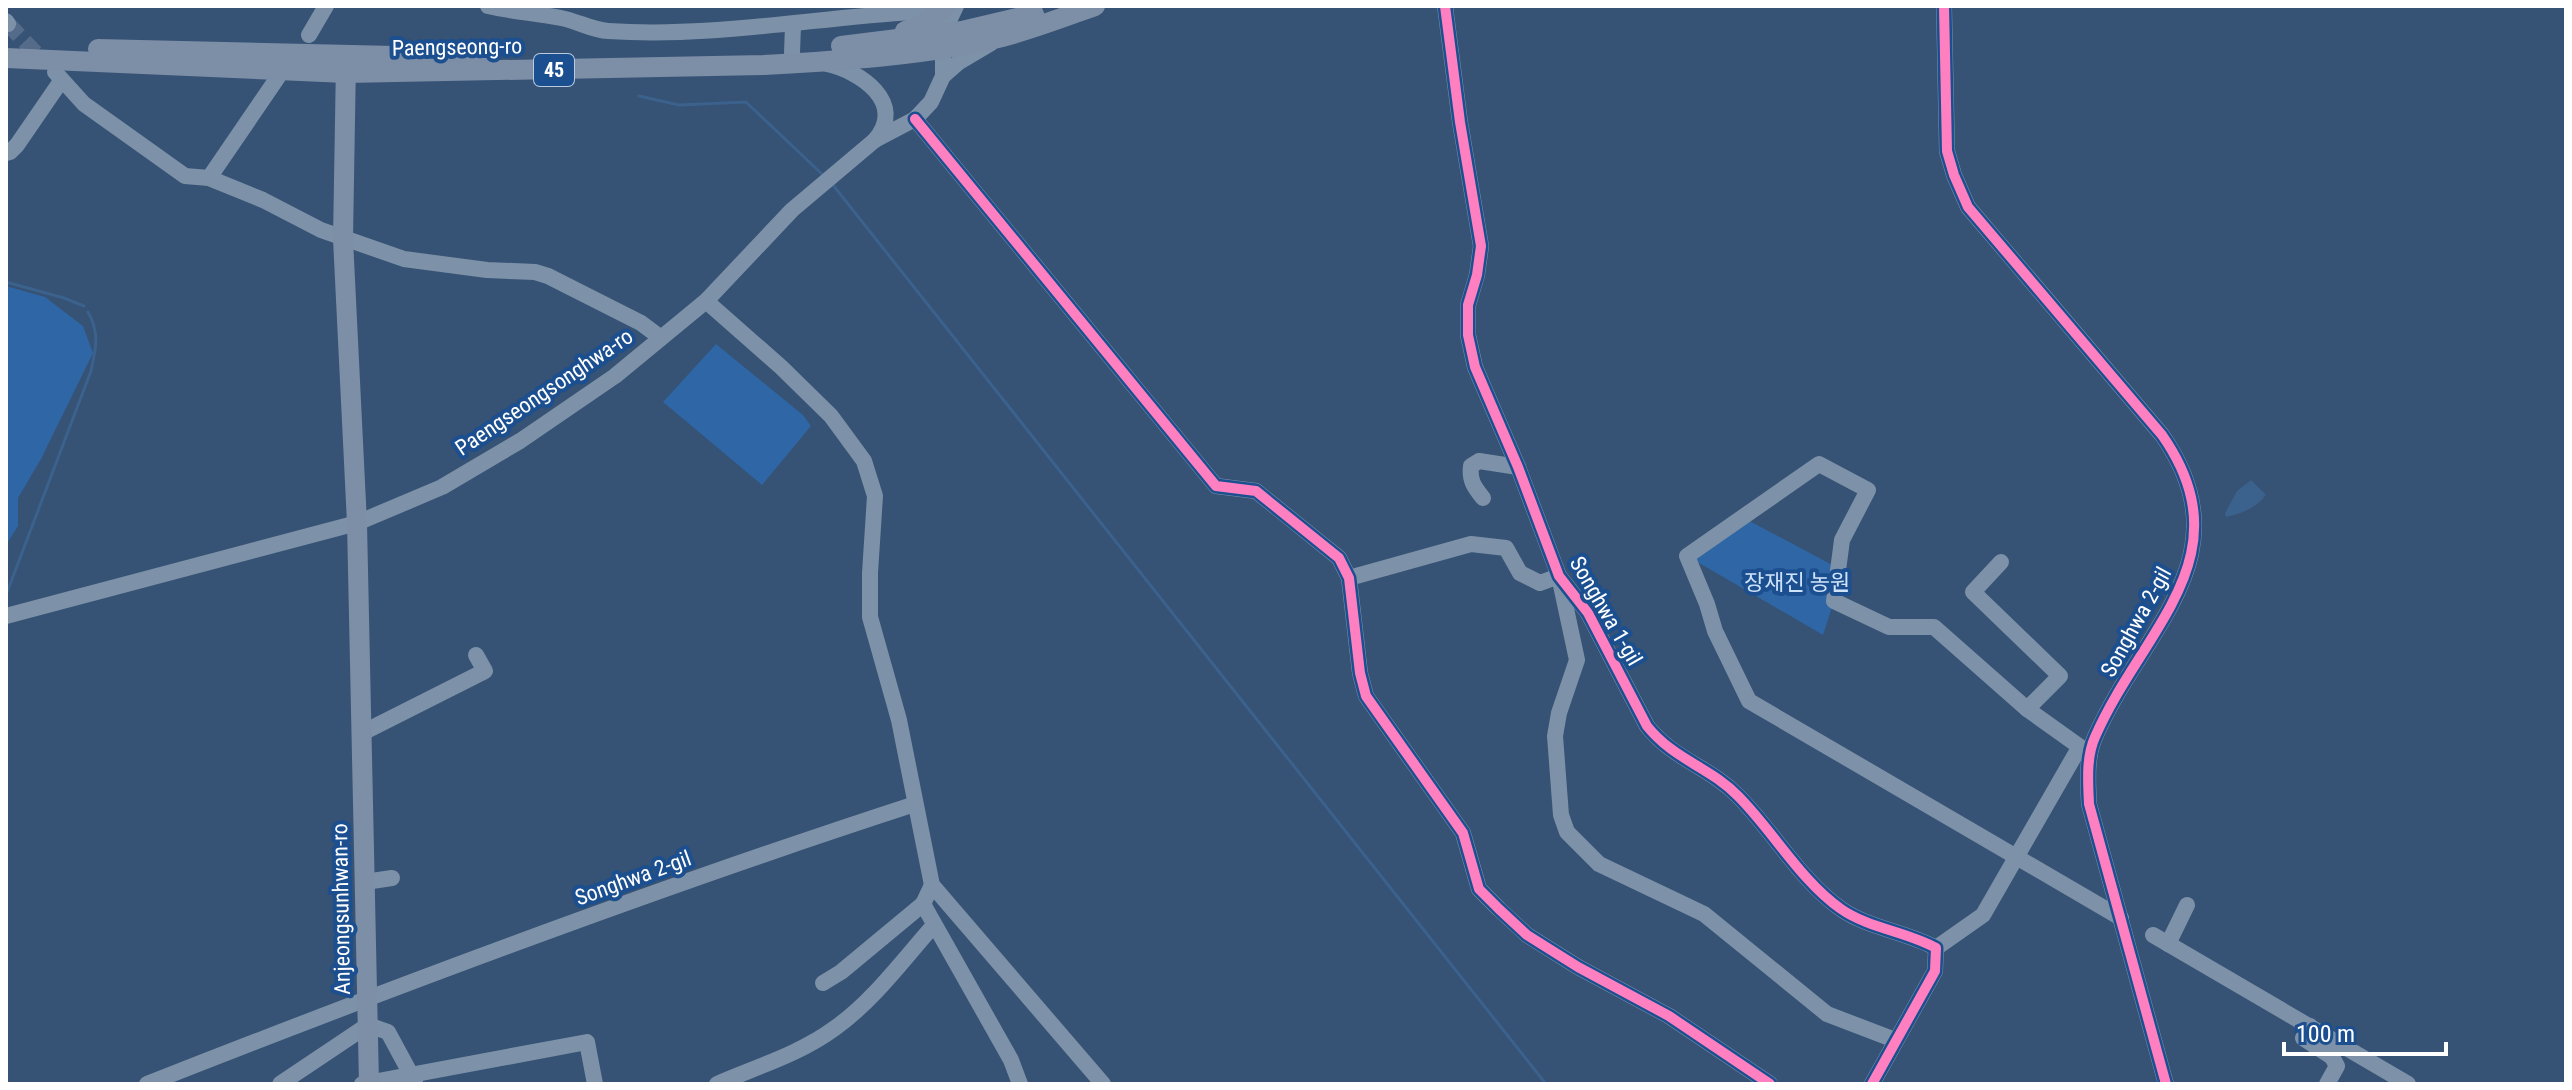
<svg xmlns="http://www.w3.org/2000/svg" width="2572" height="1090" viewBox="0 0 2572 1090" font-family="'Roboto Condensed','Noto Sans KR',sans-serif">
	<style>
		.green { fill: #2f66a5 }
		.water { fill: #3b618d }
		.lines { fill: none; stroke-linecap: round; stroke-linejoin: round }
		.stream { stroke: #3b618d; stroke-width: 3 }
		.minor-tunnel { stroke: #546c89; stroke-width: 16; stroke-dasharray: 16 8; stroke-linecap: butt }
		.minor { stroke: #7d92a8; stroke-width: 16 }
		.major { stroke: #7d8ea7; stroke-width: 20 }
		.cycleway-casing { stroke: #1b4f8f; stroke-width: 15 }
		.cycleway { stroke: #ff80c0; stroke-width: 10 }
		.labels { text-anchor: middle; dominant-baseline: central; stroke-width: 8; stroke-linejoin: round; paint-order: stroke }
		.shield { fill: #1b4f8f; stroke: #bbcadd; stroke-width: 2 }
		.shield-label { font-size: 20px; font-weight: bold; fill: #fff }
		.street-label { font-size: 22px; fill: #fff; stroke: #1b4f8f }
		.park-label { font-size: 22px; fill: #cfe3fa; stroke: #1b4f8f }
	</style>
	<rect width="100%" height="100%" fill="#365274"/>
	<g class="green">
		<polygon points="6,286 45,297 83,326 93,353 41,459 18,498 18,526 6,545"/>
		<polygon points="716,344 803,415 811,426 762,485 663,402"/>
		<polygon points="1744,518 1838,568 1834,601 1823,635 1687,556"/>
	</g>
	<path class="water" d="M 2251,480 L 2266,495 C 2256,508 2243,513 2226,517 L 2225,513 L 2237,491 Z"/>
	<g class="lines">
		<g class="stream">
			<polyline points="639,96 679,105 746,102 824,176"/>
			<polyline points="833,185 1546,1084"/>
			<polyline points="6,282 64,298 84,306"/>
			<path d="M 6,595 L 91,371 C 96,348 100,333 88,312"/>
		</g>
		<polyline class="minor-tunnel" points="8,24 45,63"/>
		<g class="minor">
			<path d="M 488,6 C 513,12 537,13 561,18 C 577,21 592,30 608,31 C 711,38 812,18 914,12 L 929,6"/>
			<path d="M 1445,6 L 1460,122 L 1481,246 L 1477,275 L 1468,305 L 1468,335 L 1475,367 L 1518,467 L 1559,576 L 1588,613 L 1647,726 C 1674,760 1710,767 1738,796 C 1773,831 1800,880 1841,909 C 1868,928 1907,932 1936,948 L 1935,971 L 1872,1084"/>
			<path d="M 1944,6 L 1947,151 L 1954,175 L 1968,207 L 2162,435 C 2247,557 2142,629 2095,737 C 2086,757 2088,782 2089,804 L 2166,1084"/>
			<polyline points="6,21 8,24"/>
			<polyline points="309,35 326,6"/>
			<polyline points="792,53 793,25"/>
			<path d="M 827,64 C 860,71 907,103 875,140"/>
			<polyline points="55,72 84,104 185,176 209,178 263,200 321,230 404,259 487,270 535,272 548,276 641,323 661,338"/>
			<polyline points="943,76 959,62 991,43"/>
			<polyline points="915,119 1216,486 1256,491 1339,558 1349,578 1360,673 1366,696 1463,833 1479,889 1499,909 1527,935 1578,967 1669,1016 1770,1084"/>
			<polyline points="6,153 10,152 17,145 61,81"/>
			<polyline points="209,178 278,77"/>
			<polyline points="706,301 781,367 831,416 864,461 875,496 870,573 870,617 899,720 932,885 1103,1084"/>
			<path d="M 1483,498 C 1475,488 1469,481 1471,466 L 1479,461 L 1518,467"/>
			<polyline points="2001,562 1973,592 2060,676 2027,709"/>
			<polyline points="1349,578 1471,544 1506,548 1520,573 1540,583 1559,576 1577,660 1559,713 1555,736 1561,815 1567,832 1599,864 1704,914 1827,1014 1895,1040"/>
			<polyline points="6,616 357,523 442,487 520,441 615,376 706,301 792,210 875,140 915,119 931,102 943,76 943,48 947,25 956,6"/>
			<polyline points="362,733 485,671 476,655"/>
			<polyline points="2090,754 2027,709 1934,627 1889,627 1834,601 1842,540 1868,490 1819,464 1687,556 1707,604 1715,631 1749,701 2121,918"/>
			<polyline points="365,882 392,878"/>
			<polyline points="932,885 923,904 1011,1060 1020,1084"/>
			<polyline points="2153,935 2408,1084"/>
			<polyline points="2168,944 2187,905"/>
			<polyline points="1936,948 1983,915 2079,748"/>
			<polyline points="823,983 841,972 923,904"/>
			<polyline points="2310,1026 2303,1038 2332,1057 2337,1066 2327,1084"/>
			<path d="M 147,1084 C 401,984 656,888 915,804"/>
			<polyline points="280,1084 368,1025 388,1032 415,1082"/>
			<polyline points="362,1084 587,1042 595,1084"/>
			<path d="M 717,1084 C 756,1067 800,1054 835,1028 C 873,1001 903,960 934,925"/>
		</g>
		<g class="major">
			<polyline points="905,31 923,24 946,6"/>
			<polyline points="841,46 962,31 1034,14"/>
			<polyline points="98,49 482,58"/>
			<path d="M 6,58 L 346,73 L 764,65 C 839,61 930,55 1002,37 C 1033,29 1064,17 1095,6"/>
			<polyline points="346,61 343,239 357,523 369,1084"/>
		</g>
		<defs>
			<g id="cycleway">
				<path d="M 1445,6 L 1460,122 L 1481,246 L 1477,275 L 1468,305 L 1468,335 L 1475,367 L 1518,467 L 1559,576 L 1588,613 L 1647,726 C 1674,760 1710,767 1738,796 C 1773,831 1800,880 1841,909 C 1868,928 1907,932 1936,948 L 1935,971 L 1872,1084"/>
				<path d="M 1944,6 L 1947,151 L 1954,175 L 1968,207 L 2162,435 C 2247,557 2142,629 2095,737 C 2086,757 2088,782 2089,804 L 2166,1084"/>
				<polyline points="915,119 1216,486 1256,491 1339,558 1349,578 1360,673 1366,696 1463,833 1479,889 1499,909 1527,935 1578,967 1669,1016 1770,1084"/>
			</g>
		</defs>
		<use href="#cycleway" class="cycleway-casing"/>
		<use href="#cycleway" class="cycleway"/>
	</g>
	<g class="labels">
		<rect class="shield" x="534" y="54" width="40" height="32" rx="6"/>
		<g class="shield-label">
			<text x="554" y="70">45</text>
		</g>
		<g class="street-label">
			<text transform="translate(457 47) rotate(-1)">Paengseong-ro</text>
			<text transform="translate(544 392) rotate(-34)">Paengseongsonghwa-ro</text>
			<text transform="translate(1606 611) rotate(60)">Songhwa 1-gil</text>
			<text transform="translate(2136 622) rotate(-61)">Songhwa 2-gil</text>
			<text transform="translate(633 878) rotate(-20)">Songhwa 2-gil</text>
			<text transform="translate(341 909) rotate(-91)">Anjeongsunhwan-ro</text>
		</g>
		<g class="park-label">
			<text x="1797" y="582">장재진 농원</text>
		</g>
	</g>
	<rect width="2572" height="1090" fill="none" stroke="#ffffff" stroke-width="16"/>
	<path d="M2284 1042v12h162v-12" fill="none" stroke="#ffffff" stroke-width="4"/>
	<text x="2296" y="1042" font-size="24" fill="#ffffff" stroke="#1b4f8f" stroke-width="6" paint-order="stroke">100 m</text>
</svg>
